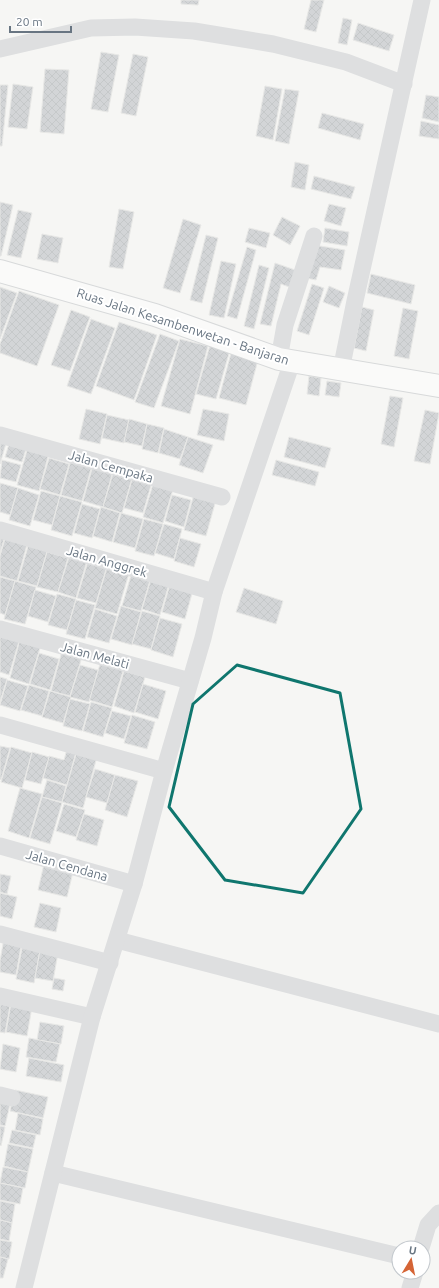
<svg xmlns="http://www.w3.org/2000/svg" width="439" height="1288" viewBox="0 0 439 1288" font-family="Ubuntu,sans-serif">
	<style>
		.building { fill: url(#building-cross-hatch); stroke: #d8d8d6 }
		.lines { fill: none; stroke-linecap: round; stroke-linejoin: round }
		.secondary-casing { stroke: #b3b7bb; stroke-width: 24 }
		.street { stroke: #c0c3c7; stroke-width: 17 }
		.secondary { stroke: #fff; stroke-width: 22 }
		.marked { fill: none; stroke: #0f766e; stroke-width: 3; stroke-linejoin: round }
		.labels { text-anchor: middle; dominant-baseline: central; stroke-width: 4; stroke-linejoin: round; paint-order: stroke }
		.street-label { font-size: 13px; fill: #687582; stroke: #fff }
	</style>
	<defs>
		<pattern id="building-cross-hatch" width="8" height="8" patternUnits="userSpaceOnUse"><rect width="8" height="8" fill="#a8aeb4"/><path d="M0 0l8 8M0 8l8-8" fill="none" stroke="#8d9298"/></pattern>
	</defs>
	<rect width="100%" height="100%" fill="#f6f6f4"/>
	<g class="building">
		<polygon points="181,0 199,0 198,5 181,4"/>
		<polygon points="311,0 324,0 316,32 304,29"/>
		<polygon points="343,18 352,20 347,45 338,43"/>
		<polygon points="358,23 394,35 389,51 353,40"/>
		<polygon points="101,52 119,55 108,112 91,109"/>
		<polygon points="133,54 148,57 136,116 121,113"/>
		<polygon points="45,69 69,70 64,134 40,132"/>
		<polygon points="13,84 33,87 27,129 8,127"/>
		<polygon points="0,85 8,85 2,146 0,146"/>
		<polygon points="265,86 282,89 273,140 256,136"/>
		<polygon points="285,89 299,91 289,144 275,141"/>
		<polygon points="426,95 439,97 439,122 422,118"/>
		<polygon points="322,113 364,124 360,140 318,128"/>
		<polygon points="421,121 439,125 439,139 419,136"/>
		<polygon points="295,162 309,165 305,190 291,187"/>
		<polygon points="314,176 355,187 351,199 311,189"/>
		<polygon points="0,202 13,205 1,256 0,256"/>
		<polygon points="329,204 346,208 341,226 324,221"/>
		<polygon points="119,209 134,212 123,269 109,267"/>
		<polygon points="18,210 32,213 21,258 7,255"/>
		<polygon points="282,217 300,226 290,245 273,235"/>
		<polygon points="183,219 201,225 180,293 163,288"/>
		<polygon points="249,228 270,233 266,248 245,242"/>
		<polygon points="325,228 349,232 347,246 323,242"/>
		<polygon points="42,234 63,238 58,263 37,259"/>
		<polygon points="206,235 218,238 202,303 190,300"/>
		<polygon points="314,245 345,250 341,270 320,267 316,280 306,278"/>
		<polygon points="247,247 256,250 237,319 227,316"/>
		<polygon points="221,261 236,264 224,318 209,315"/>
		<polygon points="275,263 298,271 292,288 281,284 271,326 260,324"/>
		<polygon points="259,265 269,268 254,329 244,326"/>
		<polygon points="371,274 415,285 411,304 367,293"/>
		<polygon points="312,284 324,288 309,335 297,331"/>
		<polygon points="329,286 345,293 339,308 323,302"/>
		<polygon points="0,287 17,293 0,339"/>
		<polygon points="19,291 59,305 37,366 0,353 0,344"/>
		<polygon points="362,307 374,310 366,351 354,348"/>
		<polygon points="403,308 418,311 409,359 394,356"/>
		<polygon points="71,310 90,317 70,371 51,365"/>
		<polygon points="91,319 115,328 91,394 67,386"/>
		<polygon points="119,322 157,335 134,400 96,386"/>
		<polygon points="160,334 179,341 154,408 135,402"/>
		<polygon points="180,339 208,346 190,414 161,406"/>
		<polygon points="210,345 230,350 216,399 196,394"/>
		<polygon points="231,353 258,360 246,405 219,398"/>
		<polygon points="309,376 321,378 319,396 307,394"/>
		<polygon points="327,381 341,383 339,397 325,395"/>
		<polygon points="390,396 403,398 394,447 381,444"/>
		<polygon points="86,409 107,414 100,444 79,439"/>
		<polygon points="203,409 229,414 224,441 197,435"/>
		<polygon points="425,410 439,413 430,464 414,461"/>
		<polygon points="107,415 129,420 124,443 102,438"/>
		<polygon points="129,419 147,424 142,446 124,442"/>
		<polygon points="147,424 164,428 158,453 142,449"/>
		<polygon points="164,429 188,437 180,459 159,453"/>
		<polygon points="188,437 213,445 203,473 179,465"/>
		<polygon points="289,437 331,448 325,468 284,457"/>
		<polygon points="0,438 7,440 0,464"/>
		<polygon points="10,441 27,446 22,462 5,457"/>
		<polygon points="28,447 49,453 39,491 17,485"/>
		<polygon points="72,456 93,462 82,501 61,495"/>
		<polygon points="49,458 69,464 60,495 40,489"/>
		<polygon points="2,460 21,465 16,482 0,478"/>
		<polygon points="276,460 319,472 315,486 272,475"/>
		<polygon points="93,465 113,471 103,507 83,501"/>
		<polygon points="114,470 133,475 122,513 103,507"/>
		<polygon points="133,476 152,482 143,513 124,508"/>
		<polygon points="154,481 174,486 163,523 143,517"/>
		<polygon points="0,483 18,488 10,515 0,512"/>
		<polygon points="18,488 39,495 30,526 9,520"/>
		<polygon points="41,491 60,496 52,525 33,520"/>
		<polygon points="194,494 216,500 206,536 184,530"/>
		<polygon points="172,495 191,500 184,527 165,521"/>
		<polygon points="60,496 82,502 72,536 51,530"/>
		<polygon points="82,504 100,509 92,538 74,533"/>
		<polygon points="101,507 120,513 112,542 93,536"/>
		<polygon points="121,513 143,519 135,548 113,542"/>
		<polygon points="144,519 163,524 154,556 135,551"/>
		<polygon points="164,524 182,529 174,559 155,553"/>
		<polygon points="0,535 5,536 0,553"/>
		<polygon points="6,535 28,541 17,581 0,576 0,556"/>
		<polygon points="180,538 201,544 194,567 174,561"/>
		<polygon points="29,543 48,548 37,586 18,581"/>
		<polygon points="47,552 68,558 58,592 37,587"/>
		<polygon points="69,557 87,561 76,598 58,592"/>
		<polygon points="88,561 107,566 96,603 77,598"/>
		<polygon points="108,564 130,570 117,614 95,608"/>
		<polygon points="132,572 151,577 141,611 122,606"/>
		<polygon points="0,577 15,581 5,615 0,613"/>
		<polygon points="151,579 169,584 160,615 142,609"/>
		<polygon points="15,581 36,587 25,624 4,619"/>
		<polygon points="170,584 193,590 185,619 162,612"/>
		<polygon points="244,588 283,601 276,624 236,612"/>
		<polygon points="35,590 56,596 48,622 28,616"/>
		<polygon points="57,594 76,599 67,630 48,625"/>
		<polygon points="76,600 95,605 85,639 66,634"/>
		<polygon points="121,606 141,612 132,645 111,639"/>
		<polygon points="95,609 117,616 109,643 87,637"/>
		<polygon points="142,611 160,616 151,649 132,644"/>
		<polygon points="160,618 182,624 173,657 151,650"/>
		<polygon points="0,636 20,638 9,675 0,672"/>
		<polygon points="20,639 41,645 29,684 10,678"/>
		<polygon points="62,651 82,657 70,696 51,691"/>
		<polygon points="39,653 59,659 50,690 30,684"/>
		<polygon points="101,661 124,668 112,707 89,700"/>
		<polygon points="80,665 98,670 89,702 70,697"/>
		<polygon points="124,671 145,677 134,713 114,706"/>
		<polygon points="0,677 7,679 0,702"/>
		<polygon points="7,680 28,686 20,711 0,705"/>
		<polygon points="143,684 166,691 158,719 135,712"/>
		<polygon points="29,685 49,691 42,716 21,710"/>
		<polygon points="50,691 71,697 63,723 42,717"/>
		<polygon points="70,699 90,704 82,731 63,726"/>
		<polygon points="91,702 112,708 103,737 83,731"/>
		<polygon points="112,711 131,716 124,739 105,733"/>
		<polygon points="132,715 155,722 147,749 124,743"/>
		<polygon points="0,746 10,748 1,780 0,779"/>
		<polygon points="11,747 32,753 22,788 1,782"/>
		<polygon points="67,749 76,752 67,785 43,778 49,756 64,760"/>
		<polygon points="77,751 97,757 83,808 62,802"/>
		<polygon points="32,752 49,757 41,784 25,780"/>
		<polygon points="95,769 115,775 107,803 86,797"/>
		<polygon points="115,775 138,781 127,817 105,810"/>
		<polygon points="47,780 66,786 62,802 42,797"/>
		<polygon points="20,788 42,794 29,838 8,831"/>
		<polygon points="42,797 62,803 50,844 30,838"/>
		<polygon points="64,804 85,810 76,837 56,831"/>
		<polygon points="84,814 104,820 97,846 76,840"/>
		<polygon points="44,864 73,872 67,897 38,890"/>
		<polygon points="0,874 11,876 7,894 0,892"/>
		<polygon points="0,893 17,897 12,919 0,916"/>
		<polygon points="40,903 61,908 56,932 34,927"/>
		<polygon points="4,938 22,941 16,975 0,972 0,961"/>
		<polygon points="23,943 41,946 34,983 16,979"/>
		<polygon points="40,950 58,953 53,981 35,978"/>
		<polygon points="54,978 65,980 63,991 52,989"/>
		<polygon points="11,1003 32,1007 27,1036 6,1032"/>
		<polygon points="0,1004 10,1006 5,1033 0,1032"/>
		<polygon points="40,1022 64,1026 61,1044 37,1040"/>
		<polygon points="29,1038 60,1044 56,1062 26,1057"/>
		<polygon points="3,1044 20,1048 16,1072 0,1069"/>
		<polygon points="29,1058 64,1065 61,1082 26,1076"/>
		<polygon points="15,1090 48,1097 43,1118 10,1111"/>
		<polygon points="0,1098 11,1100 5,1126 0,1125"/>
		<polygon points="18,1113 43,1119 40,1135 15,1130"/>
		<polygon points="0,1126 5,1127 1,1146 0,1145"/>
		<polygon points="12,1130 36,1135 33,1148 9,1143"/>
		<polygon points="8,1144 33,1149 28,1172 4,1166"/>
		<polygon points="3,1167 28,1172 25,1188 0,1183"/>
		<polygon points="0,1183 23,1188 20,1204 0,1200"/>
		<polygon points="0,1201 15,1204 12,1223 0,1220"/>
		<polygon points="0,1220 12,1223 9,1241 0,1239"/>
		<polygon points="0,1240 12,1242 9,1259 0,1257"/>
		<polygon points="0,1257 8,1259 3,1278 0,1278"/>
	</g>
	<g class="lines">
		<defs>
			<polyline id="secondary" points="0,271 155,315 279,359 439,386"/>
		</defs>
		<use href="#secondary" class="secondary-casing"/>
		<g class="street">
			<polyline points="0,49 91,28 135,27 194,31 273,44 346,62 404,84"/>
			<polyline points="279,359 285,325 314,236"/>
			<polyline points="341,370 355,301 422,0"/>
			<polyline points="0,435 222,497"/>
			<polyline points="0,530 214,592"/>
			<polyline points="0,629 190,681"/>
			<polyline points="0,725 164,771"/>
			<polyline points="0,846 134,884"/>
			<polyline points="0,934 110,963"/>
			<polyline points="117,940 439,1024"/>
			<polyline points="0,996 92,1017"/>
			<polyline points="0,1095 12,1098"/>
			<polyline points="53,1173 399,1256"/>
			<polyline points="421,1248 428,1225 439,1213"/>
			<polyline points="24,1288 92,1017 134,884 164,771 203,638 214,592 292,362"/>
			<polyline points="410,1288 415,1272"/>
		</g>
		<use href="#secondary" class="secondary"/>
	</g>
	<path d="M0 0H439V1288H0ZM 237,665 L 340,693 L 361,809 L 303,893 L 225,880 L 169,807 L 193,704 Z" fill="#f6f6f4" fill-opacity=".55" fill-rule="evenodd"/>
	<path class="marked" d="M 237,665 L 340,693 L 361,809 L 303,893 L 225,880 L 169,807 L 193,704 Z"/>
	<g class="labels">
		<g class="street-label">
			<text transform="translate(183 326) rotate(18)">Ruas Jalan Kesambenwetan - Banjaran</text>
			<text transform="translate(111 466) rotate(16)">Jalan Cempaka</text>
			<text transform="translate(107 561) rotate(16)">Jalan Anggrek</text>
			<text transform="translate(95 655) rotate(15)">Jalan Melati</text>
			<text transform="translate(67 865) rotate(16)">Jalan Cendana</text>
		</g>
	</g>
	<g transform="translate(411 1260) rotate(10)"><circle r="19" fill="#ffffff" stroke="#c3c8cd"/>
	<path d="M0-3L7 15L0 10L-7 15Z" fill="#d56435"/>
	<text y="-6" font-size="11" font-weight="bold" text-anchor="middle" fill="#687582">U</text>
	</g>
	<path d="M10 26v6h61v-6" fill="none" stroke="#687582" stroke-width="2"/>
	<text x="16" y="26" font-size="12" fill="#687582" stroke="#ffffff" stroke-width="3" paint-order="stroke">20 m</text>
</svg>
